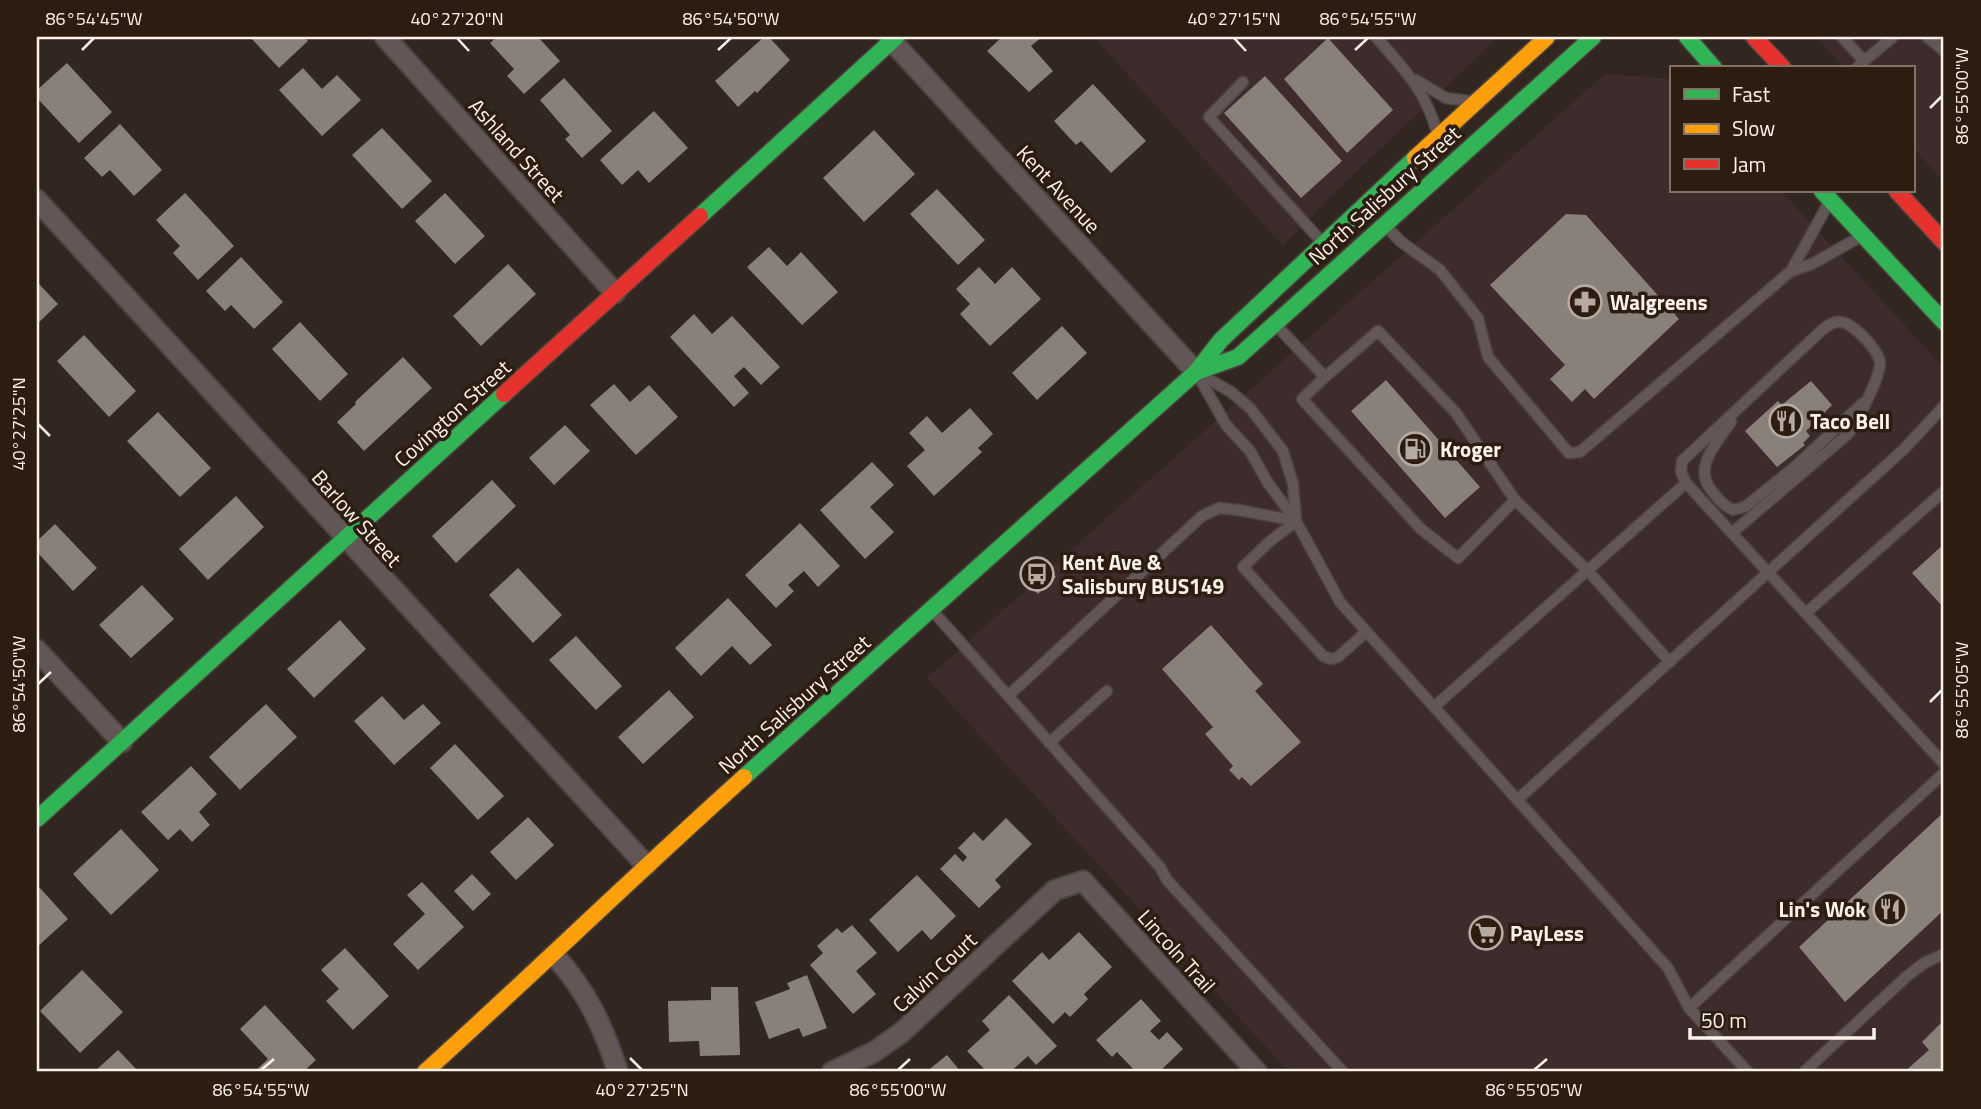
<svg xmlns="http://www.w3.org/2000/svg" width="1981" height="1109" viewBox="0 0 1981 1109" font-family="'Titillium Web',sans-serif">
	<style>
		.commercial { fill: #3e2b2b }
		.building { fill: #89807a }
		.lines { fill: none; stroke-linecap: round; stroke-linejoin: round }
		.lane-casing { stroke: #4c443e; stroke-width: 13 }
		.street-casing { stroke: #4c443e; stroke-width: 23 }
		.fast-casing { stroke: #4c443e; stroke-width: 19 }
		.slow-casing { stroke: #4c443e; stroke-width: 19 }
		.jam-casing { stroke: #4c443e; stroke-width: 19 }
		.lane { stroke: #625756; stroke-width: 10 }
		.street { stroke: #625756; stroke-width: 19 }
		.fast { stroke: #30b455; stroke-width: 16 }
		.slow { stroke: #ff9f0a; stroke-width: 16 }
		.jam { stroke: #e5322d; stroke-width: 16 }
		.ticks { fill: none; stroke: #fef2ea; stroke-width: 2.5 }
		.labels { text-anchor: middle; dominant-baseline: central; stroke-width: 7; stroke-linejoin: round; paint-order: stroke }
		.street-label { font-size: 21px; fill: #fef2ea; stroke: #2d1d11 }
		.poi-label { font-size: 21px; font-weight: bold; fill: #fef2ea; stroke: #2d1d11; text-anchor: start }
		.neatline { fill: none; stroke: #fef2ea; stroke-width: 2.5 }
		.ticks-label { font-size: 18px; text-anchor: middle; fill: #fef2ea }
	</style>
	<rect width="100%" height="100%" fill="#312720"/>
	<g class="commercial">
		<polygon points="1094,37 1498,37 1328,199 1283,246"/>
		<polygon points="1817,37 1944,37 1944,182 1913,147 1913,68 1844,68"/>
		<polygon points="1605,74 1671,79 1671,191 1781,191 1944,368 1944,1072 1289,1072 927,678"/>
	</g>
	<g class="building">
		<polygon points="250,37 304,37 308,41 279,68"/>
		<polygon points="497,37 538,37 560,61 524,94 507,76 514,69 490,43"/>
		<polygon points="764,37 769,37 790,60 757,93 755,91 738,107 715,81"/>
		<polygon points="1002,37 1042,37 1031,46 1053,71 1029,92 987,51"/>
		<polygon points="1328,38 1393,110 1347,153 1284,79"/>
		<polygon points="67,63 112,112 79,143 37,98 37,90"/>
		<polygon points="303,68 322,89 337,75 361,100 322,136 279,90"/>
		<polygon points="1265,76 1342,161 1301,198 1224,113"/>
		<polygon points="564,78 612,131 582,158 565,139 570,135 540,100"/>
		<polygon points="1093,84 1146,141 1111,173 1081,141 1076,145 1054,121"/>
		<polygon points="654,111 688,148 649,183 638,170 622,185 600,160"/>
		<polygon points="120,124 162,170 134,196 110,170 102,177 84,158"/>
		<polygon points="382,128 432,181 402,209 352,155"/>
		<polygon points="874,130 915,174 864,222 823,178"/>
		<polygon points="937,189 985,240 958,265 910,214"/>
		<polygon points="185,193 234,246 198,280 173,253 180,246 156,220"/>
		<polygon points="445,193 485,236 455,264 415,221"/>
		<polygon points="1566,214 1586,215 1679,319 1594,399 1585,389 1572,402 1550,379 1565,365 1490,285"/>
		<polygon points="769,247 787,266 801,252 838,292 802,325 747,267"/>
		<polygon points="241,257 283,302 254,329 231,305 225,311 206,291"/>
		<polygon points="508,264 536,294 481,346 453,316"/>
		<polygon points="979,267 995,284 1012,267 1041,299 990,346 960,314 970,304 956,289"/>
		<polygon points="37,282 58,304 37,324"/>
		<polygon points="694,314 712,334 732,316 780,367 761,385 744,367 734,376 749,393 734,407 670,337"/>
		<polygon points="300,322 348,374 320,401 272,349"/>
		<polygon points="1062,326 1087,353 1037,400 1012,373"/>
		<polygon points="84,335 136,391 109,417 57,361"/>
		<polygon points="403,357 432,388 364,451 337,422 356,404 355,402"/>
		<polygon points="1386,380 1480,487 1445,518 1351,411"/>
		<polygon points="1811,381 1832,405 1806,431 1810,436 1803,443 1805,445 1777,467 1745,431 1778,401 1783,407 1786,404 1784,403"/>
		<polygon points="614,384 630,402 649,385 678,417 636,455 590,405"/>
		<polygon points="970,408 993,434 978,448 982,452 934,496 907,466 925,450 909,433 927,416 942,433"/>
		<polygon points="158,412 211,468 180,497 127,441"/>
		<polygon points="565,425 590,451 554,485 529,458"/>
		<polygon points="872,462 894,485 870,507 894,532 865,559 820,510"/>
		<polygon points="492,480 516,506 456,563 432,536"/>
		<polygon points="236,496 264,527 208,580 179,549"/>
		<polygon points="800,523 840,566 818,587 804,571 788,585 794,591 776,608 745,575"/>
		<polygon points="55,524 97,568 73,591 37,552 37,541"/>
		<polygon points="1944,544 1944,608 1912,573"/>
		<polygon points="518,568 562,615 533,643 489,595"/>
		<polygon points="1048,568 1056,577 1038,594 1030,585"/>
		<polygon points="142,585 174,619 131,658 99,625"/>
		<polygon points="728,598 772,645 750,665 732,646 701,676 675,648"/>
		<polygon points="340,620 366,649 314,698 287,669"/>
		<polygon points="1211,625 1263,684 1255,691 1301,742 1251,786 1242,777 1239,780 1229,770 1233,766 1205,734 1213,727 1162,669"/>
		<polygon points="576,636 622,686 596,710 549,660"/>
		<polygon points="669,690 694,717 643,764 618,737"/>
		<polygon points="382,696 404,720 423,704 441,723 394,765 354,721"/>
		<polygon points="266,704 297,737 240,790 209,757"/>
		<polygon points="455,744 504,796 478,820 430,768"/>
		<polygon points="191,766 217,794 199,812 210,825 192,842 180,829 168,840 141,812"/>
		<polygon points="1944,812 1944,910 1845,1002 1799,947"/>
		<polygon points="528,817 554,845 516,880 490,852"/>
		<polygon points="1006,818 1032,844 995,880 1001,887 979,908 940,869 955,854 963,862 967,857 958,848 974,832 983,841"/>
		<polygon points="121,829 159,870 111,915 73,874"/>
		<polygon points="472,874 491,894 473,911 454,891"/>
		<polygon points="917,875 956,916 931,940 922,930 898,952 869,920"/>
		<polygon points="422,882 464,927 418,970 393,944 425,914 407,895"/>
		<polygon points="40,888 68,919 37,947 37,890"/>
		<polygon points="852,925 877,953 856,971 876,994 853,1014 810,965 823,953 817,946 837,928 842,933"/>
		<polygon points="1079,932 1112,967 1084,994 1088,999 1070,1017 1065,1012 1053,1024 1012,981 1042,952 1049,960"/>
		<polygon points="345,948 389,996 353,1030 326,1001 339,989 321,970"/>
		<polygon points="82,970 123,1012 80,1053 40,1011"/>
		<polygon points="807,975 827,1028 803,1037 799,1028 769,1039 755,1002 790,989 787,983"/>
		<polygon points="711,987 738,987 740,1055 700,1056 699,1041 669,1042 668,1001 711,1000"/>
		<polygon points="1009,995 1057,1046 1036,1065 1028,1056 1010,1072 987,1072 967,1051 990,1030 982,1021"/>
		<polygon points="1141,999 1161,1021 1150,1031 1159,1040 1167,1032 1183,1049 1159,1072 1136,1072 1117,1052 1112,1057 1096,1040"/>
		<polygon points="265,1005 316,1060 303,1072 254,1072 268,1059 240,1029"/>
		<polygon points="1944,1020 1944,1068 1939,1072 1904,1072 1929,1050 1922,1042"/>
		<polygon points="118,1050 139,1072 94,1072"/>
		<polygon points="947,1055 961,1072 926,1072"/>
	</g>
	<g class="lines">
		<defs>
			<g id="lane">
				<path d="M 1376,37 C 1404,69 1425,90 1437,132"/>
				<polyline points="1842,37 1864,61 1857,68"/>
				<polyline points="1927,37 1944,51"/>
				<polyline points="1864,61 1893,37"/>
				<polyline points="1416,80 1446,98 1469,101"/>
				<polyline points="1243,82 1209,117 1322,242"/>
				<polyline points="1386,226 1400,241 1440,270 1478,318 1488,357 1569,453 1580,452 1791,271 1812,264 1858,238"/>
				<polyline points="1791,271 1827,206"/>
				<polyline points="1277,326 1325,377 1302,399 1421,529 1458,558 1515,500 1456,413 1378,331 1325,377"/>
				<polyline points="1198,375 1226,425 1250,451 1268,483 1296,521 1340,602 1668,968 1689,1008 1748,1072"/>
				<polyline points="1201,375 1231,392 1250,408 1283,451 1293,484 1296,521"/>
				<path d="M 1731,422 C 1717,442 1692,468 1712,491 C 1718,499 1723,505 1733,510 L 1745,507 L 1797,465 L 1863,403"/>
				<polyline points="1515,500 1587,570 1670,662"/>
				<polyline points="1296,521 1269,542 1243,567 1323,656 1331,659 1338,657 1366,632"/>
				<path d="M 1733,532 L 1848,434 C 1857,423 1879,379 1880,364 C 1880,351 1853,323 1841,322 C 1833,321 1827,326 1821,331 L 1682,461 L 1681,472 L 1686,483 L 1944,764"/>
				<polyline points="931,609 1160,867 1167,880 1343,1072"/>
				<polyline points="1806,613 1944,491"/>
				<polyline points="1008,696 1202,516 1219,508 1239,510 1296,521"/>
				<polyline points="1435,706 1686,483"/>
				<polyline points="1049,743 1107,691"/>
				<polyline points="1517,800 1904,449 1944,406"/>
				<polyline points="1689,1008 1944,773"/>
				<polyline points="1804,1072 1906,977 1924,963 1944,954"/>
			</g>
			<g id="street">
				<polyline points="385,37 615,293"/>
				<polyline points="888,37 1196,372"/>
				<polyline points="37,200 646,865"/>
				<polyline points="37,650 122,742"/>
				<path d="M 554,955 C 587,991 603,1026 618,1072"/>
				<polyline points="832,1072 874,1052 901,1033 1055,890 1083,881 1257,1072"/>
			</g>
			<g id="fast">
				<polyline points="1687,37 1714,68"/>
				<polyline points="1822,191 1944,322"/>
				<polyline points="700,216 896,37"/>
				<polyline points="1196,372 1238,357 1593,37"/>
				<polyline points="744,777 1196,372 1221,340 1415,158"/>
				<polyline points="37,819 504,394"/>
			</g>
			<g id="slow">
				<polyline points="1415,158 1547,37"/>
				<path d="M 425,1072 C 532,975 636,874 744,777"/>
			</g>
			<g id="jam">
				<polyline points="1754,37 1783,68"/>
				<polyline points="1897,191 1944,242"/>
				<polyline points="504,394 700,216"/>
			</g>
		</defs>
		<use href="#lane" class="lane-casing"/>
		<use href="#street" class="street-casing"/>
		<use href="#fast" class="fast-casing"/>
		<use href="#slow" class="slow-casing"/>
		<use href="#jam" class="jam-casing"/>
		<use href="#lane" class="lane"/>
		<use href="#street" class="street"/>
		<use href="#fast" class="fast"/>
		<use href="#slow" class="slow"/>
		<use href="#jam" class="jam"/>
	</g>
	<path class="ticks" d="M 457,38 L 469,51M 1234,38 L 1246,51M 82,50 L 94,38M 718,50 L 731,38M 1355,50 L 1368,38M 1930,108 L 1942,96M 38,424 L 50,436M 38,684 L 51,672M 1930,702 L 1942,690M 630,1058 L 642,1070M 261,1070 L 274,1059M 898,1070 L 910,1059M 1534,1070 L 1547,1059"/>
	<defs>
		<symbol id="pharmacy-ring" viewBox="-11 -11 22 22"><circle r="9.5" fill="#2d1d11" stroke="#b6aba3" stroke-width="1.5"/><path d="M-2-6h4v4h4v4h-4v4h-4v-4h-4v-4h4Z" fill="#b6aba3"/></symbol>
		<symbol id="restaurant-ring" viewBox="-11 -11 22 22"><circle r="9.5" fill="#2d1d11" stroke="#b6aba3" stroke-width="1.5"/><path d="M-5-6h1v4h1v-4h1v4h1v-4h1v5L-1.5 .5V6h-2V.5L-5-1ZM5-6V6H3V1.5H1.5Q1.5-4 5-6Z" fill="#b6aba3"/></symbol>
		<symbol id="fuel-ring" viewBox="-11 -11 22 22"><circle r="9.5" fill="#2d1d11" stroke="#b6aba3" stroke-width="1.5"/><path d="M-5.5-6h7V0h2V4h1.3V-2.5L3-4.5l.8-.8L6-3V5H2.5V1h-1V6h-7ZM-4.2-4.7v3.2H.2V-4.7Z" fill="#b6aba3"/></symbol>
		<symbol id="bus-ring" viewBox="-11 -11 22 22"><circle r="9.5" fill="#2d1d11" stroke="#b6aba3" stroke-width="1.5"/><path d="M-5-6H5V4H4V6H2V4H-2V6H-4V4H-5ZM-3.5-4V0h7V-4ZM-3.5 1.2v1.5H-2V1.2ZM2 1.2v1.5H3.5V1.2Z" fill="#b6aba3"/></symbol>
		<symbol id="supermarket-ring" viewBox="-11 -11 22 22"><circle r="9.5" fill="#2d1d11" stroke="#b6aba3" stroke-width="1.5"/><path d="M-6-5.5h2.5l.6 2H6L4.5 2H-2.5L-4.4-4H-6ZM-1.5 3.2a1.3 1.3 0 1 0 .1 0ZM3 3.2a1.3 1.3 0 1 0 .1 0Z" fill="#b6aba3"/></symbol>
	</defs>
	<g fill-rule="evenodd">
		<use href="#pharmacy-ring" x="1566" y="283" width="38" height="38"/>
		<use href="#restaurant-ring" x="1767" y="402" width="38" height="38"/>
		<use href="#fuel-ring" x="1396" y="430" width="38" height="38"/>
		<use href="#bus-ring" x="1018" y="555" width="38" height="38"/>
		<use href="#restaurant-ring" x="1871" y="890" width="38" height="38"/>
		<use href="#supermarket-ring" x="1467" y="914" width="38" height="38"/>
	</g>
	<g class="labels">
		<g class="street-label">
			<text transform="translate(517 150) rotate(48)">Ashland Street</text>
			<text transform="translate(1059 189) rotate(47)">Kent Avenue</text>
			<text transform="translate(1384 195) rotate(-42)">North Salisbury Street</text>
			<text transform="translate(452 413) rotate(-42)">Covington Street</text>
			<text transform="translate(357 518) rotate(48)">Barlow Street</text>
			<text transform="translate(794 704) rotate(-42)">North Salisbury Street</text>
			<text transform="translate(1177 951) rotate(48)">Lincoln Trail</text>
			<text transform="translate(934 972) rotate(-43)">Calvin Court</text>
		</g>
		<g class="poi-label">
			<text x="1610" y="302">Walgreens</text>
			<text x="1810" y="421">Taco Bell</text>
			<text x="1440" y="449">Kroger</text>
			<text x="1062" y="562">Kent Ave &amp;<tspan x="1062" dy="24">Salisbury BUS149</tspan></text>
			<text x="1866" y="909" text-anchor="end">Lin's Wok</text>
			<text x="1510" y="933">PayLess</text>
		</g>
	</g>
	<rect width="1981" height="1109" fill="none" stroke="#2d1d11" stroke-width="77"/>
	<rect x="1670" y="66" width="245" height="126" fill="#2d1d11" stroke="#817268" stroke-width="2"/>
	<rect x="1684" y="89" width="35" height="10" fill="#30b455" stroke="#817268" stroke-width="2"/>
	<text x="1732" y="102" font-size="21" fill="#fef2ea">Fast</text>
	<rect x="1684" y="124" width="35" height="10" fill="#ff9f0a" stroke="#817268" stroke-width="2"/>
	<text x="1732" y="136" font-size="21" fill="#fef2ea">Slow</text>
	<rect x="1684" y="159" width="35" height="10" fill="#e5322d" stroke="#817268" stroke-width="2"/>
	<text x="1732" y="172" font-size="21" fill="#fef2ea">Jam</text>
	<path d="M1690 1028v10h184v-10" fill="none" stroke="#fef2ea" stroke-width="3.5"/>
	<text x="1701" y="1028" font-size="21" fill="#fef2ea" stroke="#2d1d11" stroke-width="5" paint-order="stroke">50 m</text>
	<rect x="38" y="38" width="1904" height="1032" class="neatline"/>
	<g class="ticks-label">
		<text x="94" y="25">86°54'45"W</text>
		<text x="457" y="25">40°27'20"N</text>
		<text x="731" y="25">86°54'50"W</text>
		<text x="1234" y="25">40°27'15"N</text>
		<text x="1368" y="25">86°54'55"W</text>
		<text transform="translate(1962 96) rotate(-90)" y="6">86°55'00"W</text>
		<text transform="translate(19 424) rotate(-90)" y="6">40°27'25"N</text>
		<text transform="translate(19 684) rotate(-90)" y="6">86°54'50"W</text>
		<text transform="translate(1962 690) rotate(-90)" y="6">86°55'05"W</text>
		<text x="261" y="1096">86°54'55"W</text>
		<text x="642" y="1096">40°27'25"N</text>
		<text x="898" y="1096">86°55'00"W</text>
		<text x="1534" y="1096">86°55'05"W</text>
	</g>
</svg>
